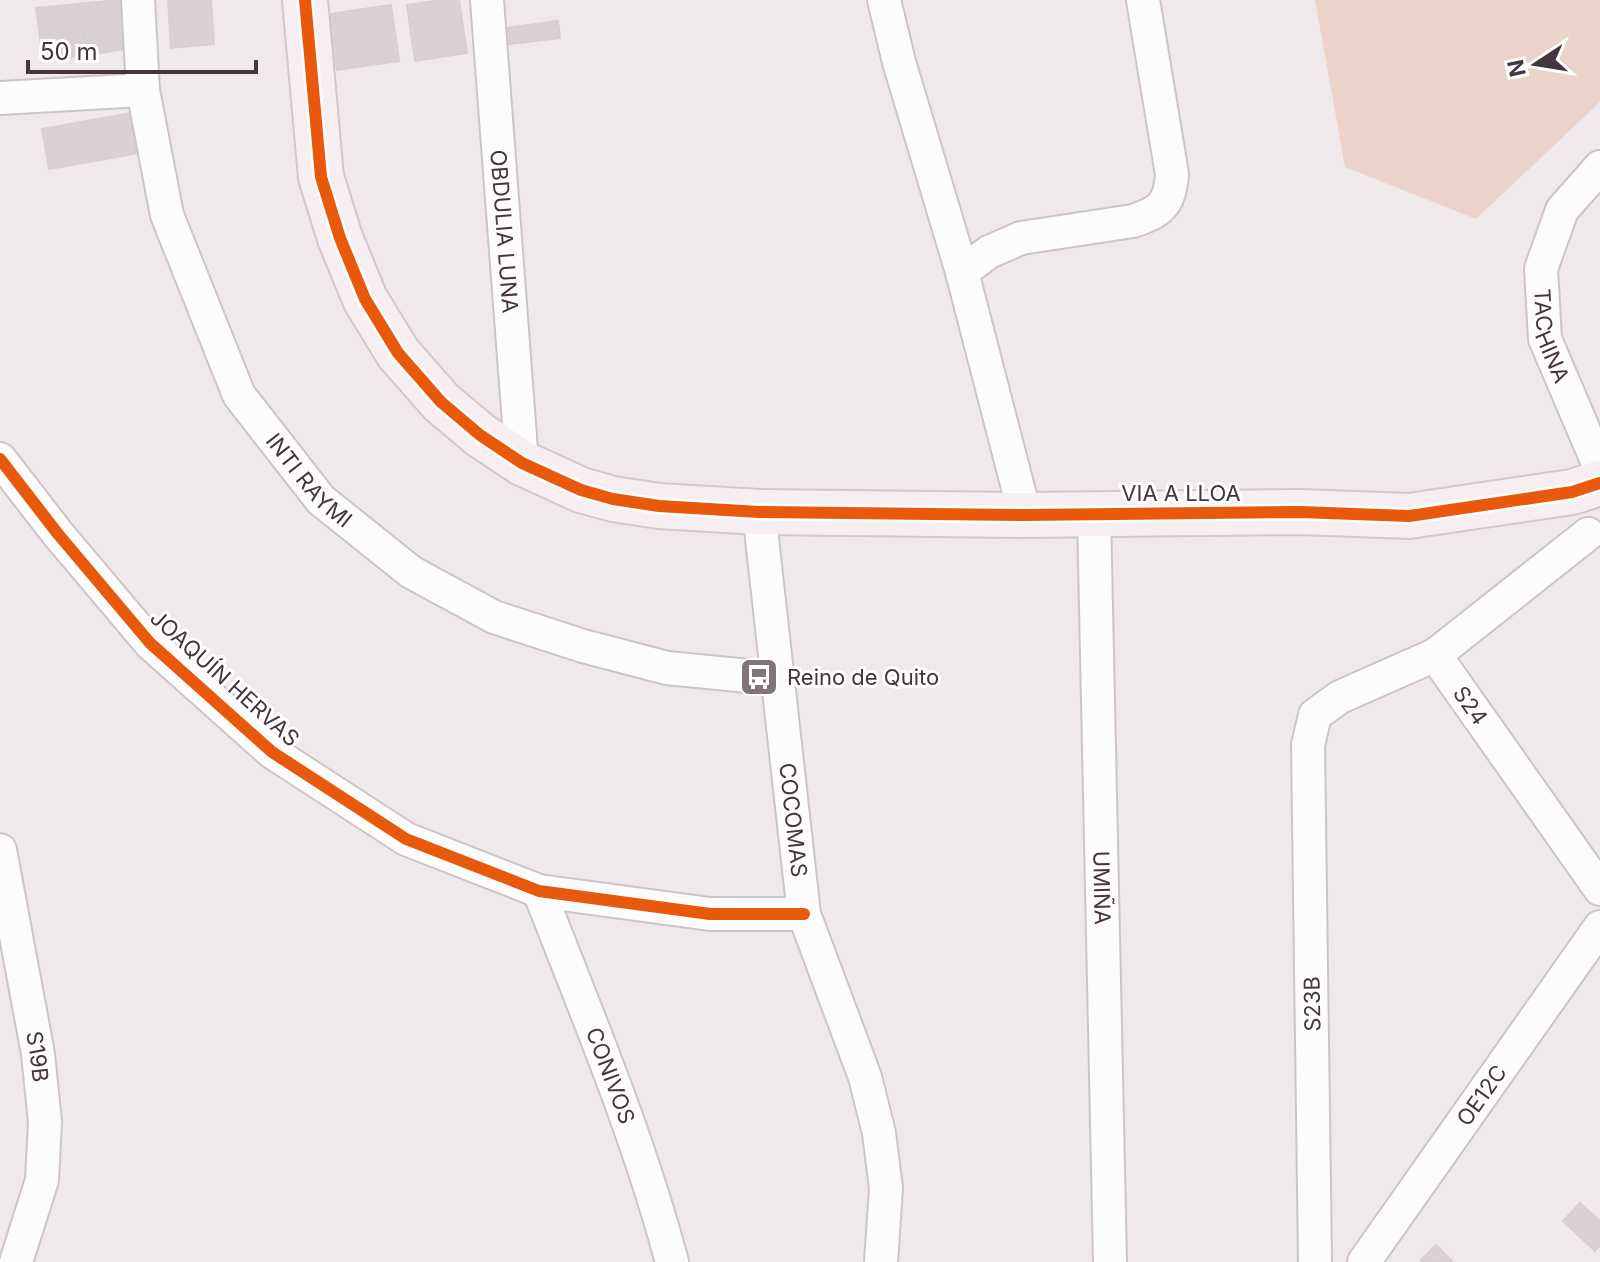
<svg xmlns="http://www.w3.org/2000/svg" width="1600" height="1262" viewBox="0 0 1600 1262" font-family="Inter,sans-serif">
	<style>
		.green { fill: #ebd2ca }
		.building { fill: #d9d1d5; stroke: #d8cfd4; stroke-width: 2 }
		.lines { fill: none; stroke-linecap: round; stroke-linejoin: round }
		.street-casing { stroke: #ccc5c8; stroke-width: 36 }
		.secondary-casing { stroke: #d5c6cc; stroke-width: 48 }
		.street { stroke: #fdfcfc; stroke-width: 32 }
		.secondary { stroke: #f7eef2; stroke-width: 44 }
		.cycleway-casing { stroke: #fff; stroke-width: 17 }
		.cycleway { stroke: #e8590c; stroke-width: 12 }
		.labels { text-anchor: middle; dominant-baseline: central; stroke-width: 6; stroke-linejoin: round; paint-order: stroke }
		.street-label { font-size: 22px; fill: #45353e; stroke: #fff }
		.poi-label { font-size: 22px; fill: #45353e; stroke: #fff; text-anchor: start }
	</style>
	<rect width="100%" height="100%" fill="#f0e9ec"/>
	<polygon class="green" points="1315,0 1600,0 1600,102 1476,219 1345,167"/>
	<g class="building">
		<polygon points="118,0 134,0 136,47 88,55 78,4"/>
		<polygon points="168,0 211,0 214,44 171,48"/>
		<polygon points="441,0 459,0 467,53 415,61 407,5"/>
		<polygon points="78,4 88,55 43,61 36,8"/>
		<polygon points="391,5 399,61 337,70 329,14"/>
		<polygon points="558,21 560,38 501,45 499,29"/>
		<polygon points="143,111 150,151 49,169 42,129"/>
		<polygon points="1580,1203 1600,1221 1600,1245 1595,1251 1563,1221"/>
		<polygon points="1436,1245 1453,1262 1423,1262 1421,1260"/>
	</g>
	<g class="lines">
		<defs>
			<g id="street">
				<path id="s1" d="M 138,0 L 143,90 L 167,215 L 239,395 L 321,500 L 411,572 L 494,617 L 583,646 L 667,668 L 759,677 L 777,674"/>
				<path id="s2" d="M 487,0 L 522,463"/>
				<polyline points="884,0 899,62 962,272 1025,515"/>
				<polyline points="0,98 143,90"/>
				<path id="s3" d="M 1600,167 L 1562,210 L 1541,269 L 1545,339 L 1600,468"/>
				<path d="M 962,272 L 989,252 L 1021,238 L 1133,221 C 1160,212 1170,205 1172,174 L 1143,0"/>
				<polyline points="0,459 58,534 150,643 272,752 406,839 539,891 710,914 804,914"/>
				<path id="s4" d="M 759,512 L 804,914 L 865,1077 L 879,1133 L 886,1188 L 881,1262"/>
				<path id="s5" d="M 1094,514 L 1110,1262"/>
				<polyline points="1435,655 1588,534"/>
				<path id="s6" d="M 0,850 L 38,1054 L 45,1122 L 42,1180 L 16,1262"/>
				<path id="s7" d="M 539,891 C 587,1014 638,1135 672,1262"/>
				<path id="s8" d="M 1315,1262 L 1308,745 L 1315,715 L 1340,697 L 1435,655 L 1600,889"/>
				<path id="s9" d="M 1364,1262 L 1600,927"/>
			</g>
			<polyline id="secondary" points="305,0 321,177 340,238 365,299 398,353 441,402 480,435 522,463 581,490 613,499 659,506 759,512 1025,515 1300,512 1409,516 1572,492 1600,483"/>
		</defs>
		<use href="#street" class="street-casing"/>
		<use href="#secondary" class="secondary-casing"/>
		<use href="#street" class="street"/>
		<use href="#secondary" class="secondary"/>
		<defs>
			<g id="cycleway">
				<polyline points="305,0 321,177 340,238 365,299 398,353 441,402 480,435 522,463 581,490 613,499 659,506 759,512 1025,515 1300,512 1409,516 1572,492 1600,483"/>
				<polyline points="0,459 58,534 150,643 272,752 406,839 539,891 710,914 804,914"/>
			</g>
		</defs>
		<use href="#cycleway" class="cycleway-casing"/>
		<use href="#cycleway" class="cycleway"/>
	</g>
	<defs>
		<symbol id="bus-square" viewBox="-11 -11 22 22"><rect x="-9" y="-9" width="18" height="18" rx="4" fill="#81747b" stroke="#fff"/><path d="M-5-6H5V4H4V6H2V4H-2V6H-4V4H-5ZM-3.5-4V0h7V-4ZM-3.5 1.2v1.5H-2V1.2ZM2 1.2v1.5H3.5V1.2Z" fill="#fff"/></symbol>
	</defs>
	<g fill-rule="evenodd">
		<use href="#bus-square" x="737" y="655" width="44" height="44"/>
	</g>
	<g class="labels">
		<g class="street-label">
			<text stroke="none"><textPath href="#s2" startOffset="232">OBDULIA LUNA</textPath></text>
			<text stroke="none"><textPath href="#s3" startOffset="188">TACHINA</textPath></text>
			<text stroke="none"><textPath href="#s1" startOffset="522">INTI RAYMI</textPath></text>
			<text x="1181" y="493">VIA A LLOA</text>
			<text transform="translate(225 678) rotate(42)">JOAQUÍN HERVAS</text>
			<text stroke="none"><textPath href="#s8" startOffset="744">S24</textPath></text>
			<text stroke="none"><textPath href="#s4" startOffset="310">COCOMAS</textPath></text>
			<text stroke="none"><textPath href="#s5" startOffset="374">UMIÑA</textPath></text>
			<text transform="translate(1312 1004) rotate(-91)">S23B</text>
			<text stroke="none"><textPath href="#s6" startOffset="210">S19B</textPath></text>
			<text stroke="none"><textPath href="#s7" startOffset="198">CONIVOS</textPath></text>
			<text stroke="none"><textPath href="#s9" startOffset="204">OE12C</textPath></text>
		</g>
		<g class="poi-label">
			<text x="787" y="677">Reino de Quito</text>
		</g>
	</g>
	<g transform="translate(1536 64) rotate(258)" stroke="#ffffff" stroke-width="6" paint-order="stroke">
	<path d="M0-6L14 30L0 20L-14 30Z" fill="#45353e"/>
	<text y="-12" font-size="22" font-weight="bold" text-anchor="middle" fill="#45353e">N</text>
	</g>
	<path d="M28 60v12h228v-12" fill="none" stroke="#45353e" stroke-width="4"/>
	<text x="40" y="60" font-size="24" fill="#45353e" stroke="#ffffff" stroke-width="6" paint-order="stroke">50 m</text>
</svg>
